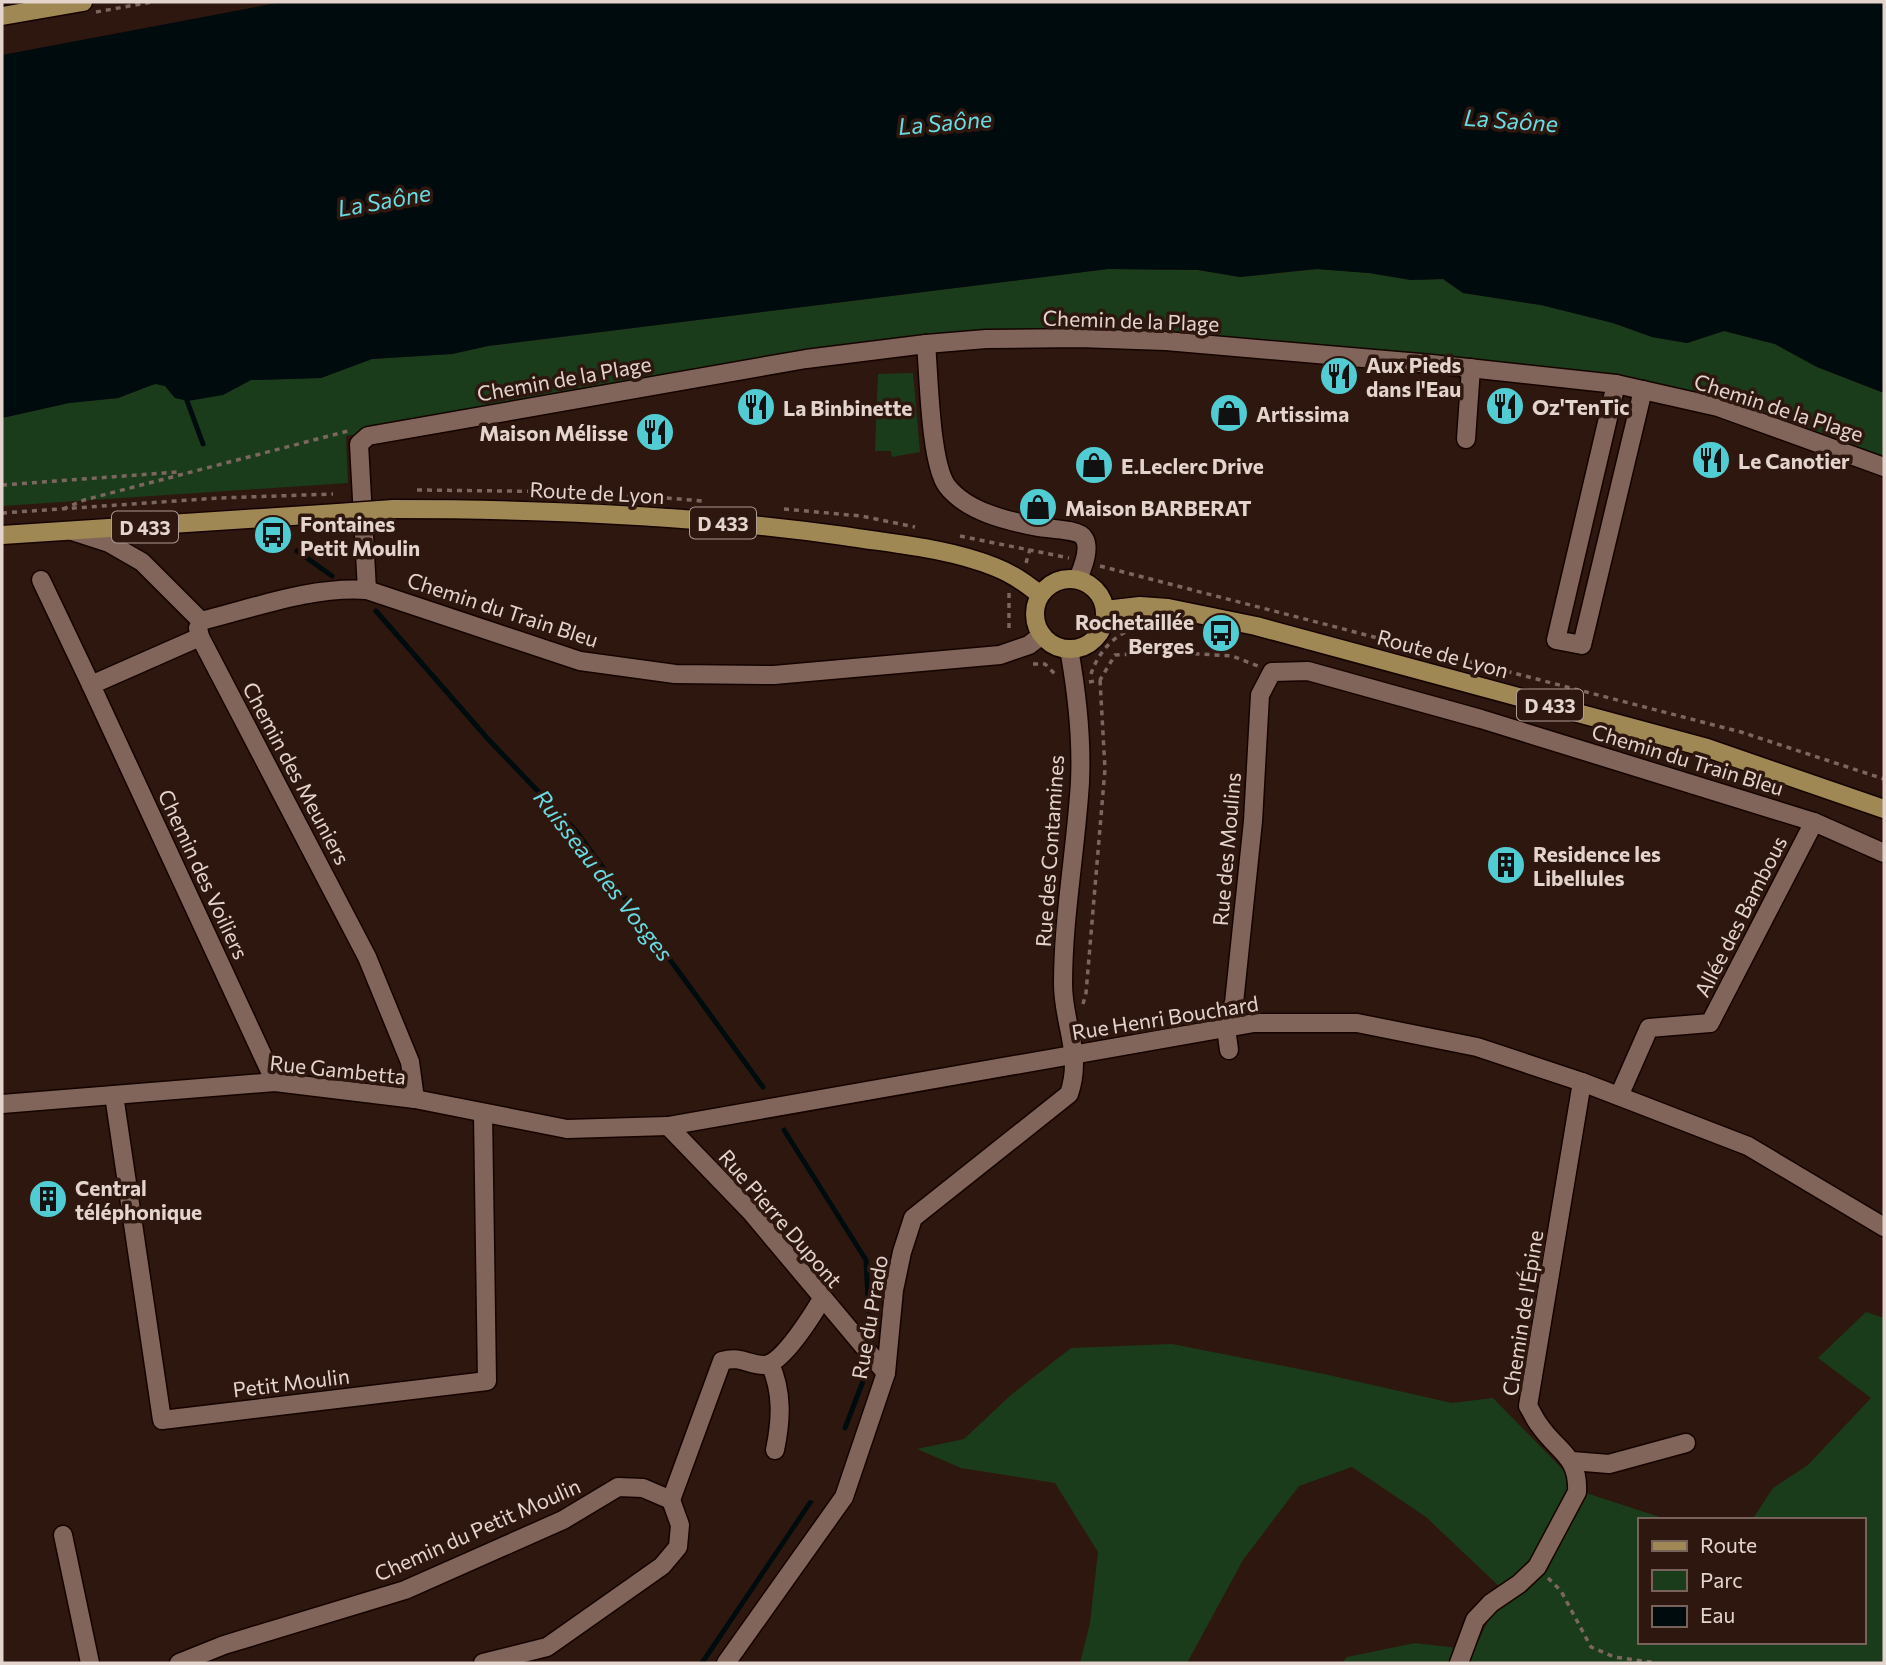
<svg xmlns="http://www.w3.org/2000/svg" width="1886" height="1665" viewBox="0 0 1886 1665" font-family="Commissioner,sans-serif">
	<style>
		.green { fill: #1b3c1a }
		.water { fill: #000b0d }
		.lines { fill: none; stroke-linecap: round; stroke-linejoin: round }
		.stream { stroke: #000b0d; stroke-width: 5 }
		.minor-casing { stroke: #150300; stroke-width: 21 }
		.major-casing { stroke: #150300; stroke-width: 21 }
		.path { stroke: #7b6760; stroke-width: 3.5; stroke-dasharray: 5 5; stroke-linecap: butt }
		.minor { stroke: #81655a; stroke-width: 18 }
		.major { stroke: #a08855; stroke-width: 18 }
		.major-bridge-casing { stroke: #150300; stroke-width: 21; stroke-linecap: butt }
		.major-bridge { stroke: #a08855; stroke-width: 18 }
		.labels { text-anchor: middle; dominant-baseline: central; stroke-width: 7; stroke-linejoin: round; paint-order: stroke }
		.shield { fill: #2e170f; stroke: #ad9b95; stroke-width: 2 }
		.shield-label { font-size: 19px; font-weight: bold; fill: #e4d4ce }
		.street-label { font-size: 21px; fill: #e4d4ce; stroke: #2e170f }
		.poi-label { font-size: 21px; font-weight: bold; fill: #e4d4ce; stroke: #2e170f; text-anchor: start }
		.water-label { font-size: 23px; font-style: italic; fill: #69dbe3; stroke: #2e170f }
	</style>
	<rect width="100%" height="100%" fill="#2e170f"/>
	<g class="green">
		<polygon points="1108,269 1198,270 1240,277 1319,269 1369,273 1411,280 1443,279 1463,293 1541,305 1613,323 1652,337 1687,343 1724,331 1775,344 1817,367 1884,393 1884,463 1721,404 1400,354 936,338 346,436 348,483 2,506 2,418 69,403 118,398 155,383 165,386 175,398 222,395 251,380 321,378 372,359 452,354 488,346"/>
		<polygon points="913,373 920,452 892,457 891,451 875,451 878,374"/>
		<polygon points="1866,1312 1884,1318 1884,1663 1342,1663 1347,1657 1415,1643 1474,1650 1503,1590 1426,1517 1352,1467 1299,1486 1243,1560 1187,1663 1080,1663 1090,1623 1098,1552 1055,1483 961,1468 917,1449 964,1439 1011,1395 1071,1348 1172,1344 1324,1374 1452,1403 1493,1398 1586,1493 1669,1520 1639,1520 1639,1642 1863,1642 1863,1520 1752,1520 1773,1488 1808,1465 1871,1398 1818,1358"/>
	</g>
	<g class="water">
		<polygon points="282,2 1884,2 1884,393 1817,367 1775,344 1724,331 1687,343 1652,337 1613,323 1541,305 1463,293 1443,279 1411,280 1369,273 1316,269 1240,277 1198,270 1108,269 488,346 452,354 372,359 321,378 251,380 223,395 188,401 175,398 165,386 155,384 118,398 69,403 2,418 2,55"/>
		<polygon points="809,1500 814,1501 705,1663 699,1663"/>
	</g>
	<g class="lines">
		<g class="stream">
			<polyline points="186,398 203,444"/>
			<polyline points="297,551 332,576"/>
			<polyline points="376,611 488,739 576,831 763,1087"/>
			<polyline points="784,1130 866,1260 870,1337"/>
			<polyline points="845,1428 865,1376"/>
		</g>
		<defs>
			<g id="minor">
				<path d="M 926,344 C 929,376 930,463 947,486 C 967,512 1008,521 1038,527 C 1048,529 1079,529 1084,538 C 1091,549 1082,569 1078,579"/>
				<polyline points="1616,384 1556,640 1582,645 1643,390"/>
				<polyline points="1466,439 1471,368"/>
				<polyline points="72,531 109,543 142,562 201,621"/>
				<polyline points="41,580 91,685"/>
				<polyline points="367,590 359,444 368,436 806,359 926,344 986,339 1078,338 1166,341 1432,364 1616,384 1718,407 1884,467"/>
				<path d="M 201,621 C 254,608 312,586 367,590 L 580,661 L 675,674 L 774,675 L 1000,655 L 1029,645 L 1042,635"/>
				<polyline points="198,628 200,637 367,957 410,1062 415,1099"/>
				<polyline points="200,637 91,685 275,1082"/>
				<polyline points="1226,1028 1229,1050"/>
				<polyline points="1221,1029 1234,1003 1253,821 1260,695 1272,672 1308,671 1481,719 1814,822 1884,853"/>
				<polyline points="114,1095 162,1420 487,1381 483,1113"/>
				<polyline points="1619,1096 1649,1028 1710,1023 1814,822"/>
				<polyline points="2,1104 275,1082 415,1099 567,1129 668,1126 1254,1023 1357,1023 1477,1047 1582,1082 1748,1146 1884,1227"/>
				<polyline points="668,1126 751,1212 886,1373"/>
				<path d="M 770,1364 C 783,1392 781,1421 775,1450"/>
				<polyline points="1572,1461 1609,1464 1686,1443"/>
				<path d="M 671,1500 L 722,1361 C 743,1355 748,1366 765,1365 C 783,1363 813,1314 822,1299"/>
				<polyline points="63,1535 90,1663"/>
				<polyline points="179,1663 224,1645 405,1590 563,1520 618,1487 643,1488 671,1500"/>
				<polyline points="483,1663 547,1647 662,1566 678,1547 680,1525 671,1500"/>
				<path d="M 726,1663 L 844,1497 L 886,1373 L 894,1290 L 902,1252 L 913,1218 L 1069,1094 C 1083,1054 1063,1024 1063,984 C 1063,917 1076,849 1080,782 C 1082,738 1077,693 1069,649"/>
				<path d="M 1459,1663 L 1475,1620 L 1491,1603 L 1519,1584 L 1537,1567 L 1577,1492 C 1579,1456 1557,1451 1540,1426 C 1535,1420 1532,1412 1528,1406 L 1582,1082"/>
			</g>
			<g id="major">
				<polyline points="2,16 83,2"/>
				<path d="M 393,509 C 543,509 695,515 844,536 C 894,544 948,548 995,567 C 1013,574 1026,583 1040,595"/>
				<polyline points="2,535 338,513"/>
				<circle cx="1070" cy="614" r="35"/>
				<polyline points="1105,610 1140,606 1168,608 1256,626 1707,748 1884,809"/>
			</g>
		</defs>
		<use href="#minor" class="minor-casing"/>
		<use href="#major" class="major-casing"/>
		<g class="path">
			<polyline points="96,12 152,2"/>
			<polyline points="2,485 178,472"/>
			<polyline points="417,490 593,492 703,501"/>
			<polyline points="63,509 84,500 348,431"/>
			<polyline points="784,509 861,516 915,527"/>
			<polyline points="2,513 219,498 333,494"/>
			<polyline points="960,536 1069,558"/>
			<polyline points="1026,563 1030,549"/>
			<polyline points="1100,566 1741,732 1884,779"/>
			<polyline points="1009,593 1009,633"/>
			<polyline points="1033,664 1045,664 1056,675"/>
			<path d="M 1091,674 C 1099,649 1121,627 1148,626"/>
			<polyline points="1089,682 1100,680 1115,655 1168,652 1232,656 1258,666"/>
			<polyline points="1083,1004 1086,993 1105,769 1100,680"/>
			<polyline points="1548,1578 1561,1591 1591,1647 1614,1657 1657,1663"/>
		</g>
		<use href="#minor" class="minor"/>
		<use href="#major" class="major"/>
		<defs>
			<polyline id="major-bridge" points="338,513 393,509"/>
		</defs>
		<use href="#major-bridge" class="major-bridge-casing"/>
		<use href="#major-bridge" class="major-bridge"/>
	</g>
	<defs>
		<symbol id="restaurant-disc" viewBox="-11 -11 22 22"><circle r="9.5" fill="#51ccd3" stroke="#2e170f"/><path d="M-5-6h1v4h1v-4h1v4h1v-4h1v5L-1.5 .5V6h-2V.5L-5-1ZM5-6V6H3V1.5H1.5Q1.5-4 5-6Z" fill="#111"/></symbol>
		<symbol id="shop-disc" viewBox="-11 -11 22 22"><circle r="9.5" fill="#51ccd3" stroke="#2e170f"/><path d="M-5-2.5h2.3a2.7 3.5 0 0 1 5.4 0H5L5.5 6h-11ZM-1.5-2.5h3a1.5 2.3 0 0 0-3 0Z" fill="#111"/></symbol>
		<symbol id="bus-disc" viewBox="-11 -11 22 22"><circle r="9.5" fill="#51ccd3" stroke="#2e170f"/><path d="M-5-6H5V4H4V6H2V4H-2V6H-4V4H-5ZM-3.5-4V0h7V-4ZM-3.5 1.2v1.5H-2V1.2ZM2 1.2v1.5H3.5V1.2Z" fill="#111"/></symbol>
		<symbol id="building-disc" viewBox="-11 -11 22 22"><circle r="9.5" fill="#51ccd3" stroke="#2e170f"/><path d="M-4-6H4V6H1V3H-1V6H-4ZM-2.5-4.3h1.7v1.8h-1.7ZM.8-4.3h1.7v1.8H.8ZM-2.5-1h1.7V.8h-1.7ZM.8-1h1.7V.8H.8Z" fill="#111"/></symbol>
	</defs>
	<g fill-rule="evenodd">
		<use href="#restaurant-disc" x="1317" y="354" width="44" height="44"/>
		<use href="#restaurant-disc" x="1483" y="384" width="44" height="44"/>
		<use href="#restaurant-disc" x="734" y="385" width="44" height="44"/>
		<use href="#shop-disc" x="1207" y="391" width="44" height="44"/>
		<use href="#restaurant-disc" x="633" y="410" width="44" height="44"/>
		<use href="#restaurant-disc" x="1689" y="438" width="44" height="44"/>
		<use href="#shop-disc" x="1072" y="443" width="44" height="44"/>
		<use href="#shop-disc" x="1016" y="485" width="44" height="44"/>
		<use href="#bus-disc" x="251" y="513" width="44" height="44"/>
		<use href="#bus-disc" x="1199" y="611" width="44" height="44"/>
		<use href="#building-disc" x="1484" y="843" width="44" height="44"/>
		<use href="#building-disc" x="26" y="1177" width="44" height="44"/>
	</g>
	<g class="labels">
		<g class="shield">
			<rect x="690" y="507.5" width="66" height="31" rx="5"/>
			<rect x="112" y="511.5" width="66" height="31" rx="5"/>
			<rect x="1517" y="689.5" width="66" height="31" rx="5"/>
		</g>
		<g class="shield-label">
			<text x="723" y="523">D 433</text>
			<text x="145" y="527">D 433</text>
			<text x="1550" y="705">D 433</text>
		</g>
		<g class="street-label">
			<text transform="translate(1131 320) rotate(2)">Chemin de la Plage</text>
			<text transform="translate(564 378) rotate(-10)">Chemin de la Plage</text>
			<text transform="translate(1779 407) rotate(18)">Chemin de la Plage</text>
			<text transform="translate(597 492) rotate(3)">Route de Lyon</text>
			<text transform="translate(503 609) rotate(18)">Chemin du Train Bleu</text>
			<text transform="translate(1443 653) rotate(15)">Route de Lyon</text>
			<text transform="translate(1688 759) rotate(17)">Chemin du Train Bleu</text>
			<text transform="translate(297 773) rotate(62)">Chemin des Meuniers</text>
			<text transform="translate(1226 849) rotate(-85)">Rue des Moulins</text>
			<text transform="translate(1049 851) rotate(-86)">Rue des Contamines</text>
			<text transform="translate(204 874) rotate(65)">Chemin des Voiliers</text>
			<text transform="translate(1740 916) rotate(-63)">Allée des Bambous</text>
			<text transform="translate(1165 1017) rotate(-9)">Rue Henri Bouchard</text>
			<text transform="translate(338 1069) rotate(6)">Rue Gambetta</text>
			<text transform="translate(781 1218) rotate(49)">Rue Pierre Dupont</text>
			<text transform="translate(1522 1313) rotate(-81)">Chemin de l'Épine</text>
			<text transform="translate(869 1317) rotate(-80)">Rue du Prado</text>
			<text transform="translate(291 1382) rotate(-7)">Petit Moulin</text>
			<text transform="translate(477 1529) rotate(-24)">Chemin du Petit Moulin</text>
		</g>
		<g class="poi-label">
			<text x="1366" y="364">Aux Pieds<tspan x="1366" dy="24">dans l'Eau</tspan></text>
			<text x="1532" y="406">Oz'TenTic</text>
			<text x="783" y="407">La Binbinette</text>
			<text x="1256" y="413">Artissima</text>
			<text x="628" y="432" text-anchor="end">Maison Mélisse</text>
			<text x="1738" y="460">Le Canotier</text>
			<text x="1121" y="465">E.Leclerc Drive</text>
			<text x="1065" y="507">Maison BARBERAT</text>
			<text x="300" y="523">Fontaines<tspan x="300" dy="24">Petit Moulin</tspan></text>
			<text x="1194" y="621" text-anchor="end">Rochetaillée<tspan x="1194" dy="24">Berges</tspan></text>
			<text x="1533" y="853">Residence les<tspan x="1533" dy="24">Libellules</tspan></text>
			<text x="75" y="1187">Central<tspan x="75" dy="24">téléphonique</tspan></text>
		</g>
		<g class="water-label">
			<text transform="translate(1511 120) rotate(4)">La Saône</text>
			<text transform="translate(945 122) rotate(-5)">La Saône</text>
			<text transform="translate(384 200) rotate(-10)">La Saône</text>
			<text transform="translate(604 875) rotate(52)">Ruisseau des Vosges</text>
		</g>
	</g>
	<rect width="1886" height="1665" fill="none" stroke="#e4d4ce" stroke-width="7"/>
	<rect x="1638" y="1518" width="228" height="126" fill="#2e170f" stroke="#77635b" stroke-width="2"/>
	<rect x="1652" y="1541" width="35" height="10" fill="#a08855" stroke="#77635b" stroke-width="2"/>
	<text x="1700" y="1553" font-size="21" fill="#e4d4ce">Route</text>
	<rect x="1652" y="1570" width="35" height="21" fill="#1b3c1a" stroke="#77635b" stroke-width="2"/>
	<text x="1700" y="1588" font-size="21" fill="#e4d4ce">Parc</text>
	<rect x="1652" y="1606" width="35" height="21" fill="#000b0d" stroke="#77635b" stroke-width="2"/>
	<text x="1700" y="1623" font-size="21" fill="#e4d4ce">Eau</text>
</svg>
